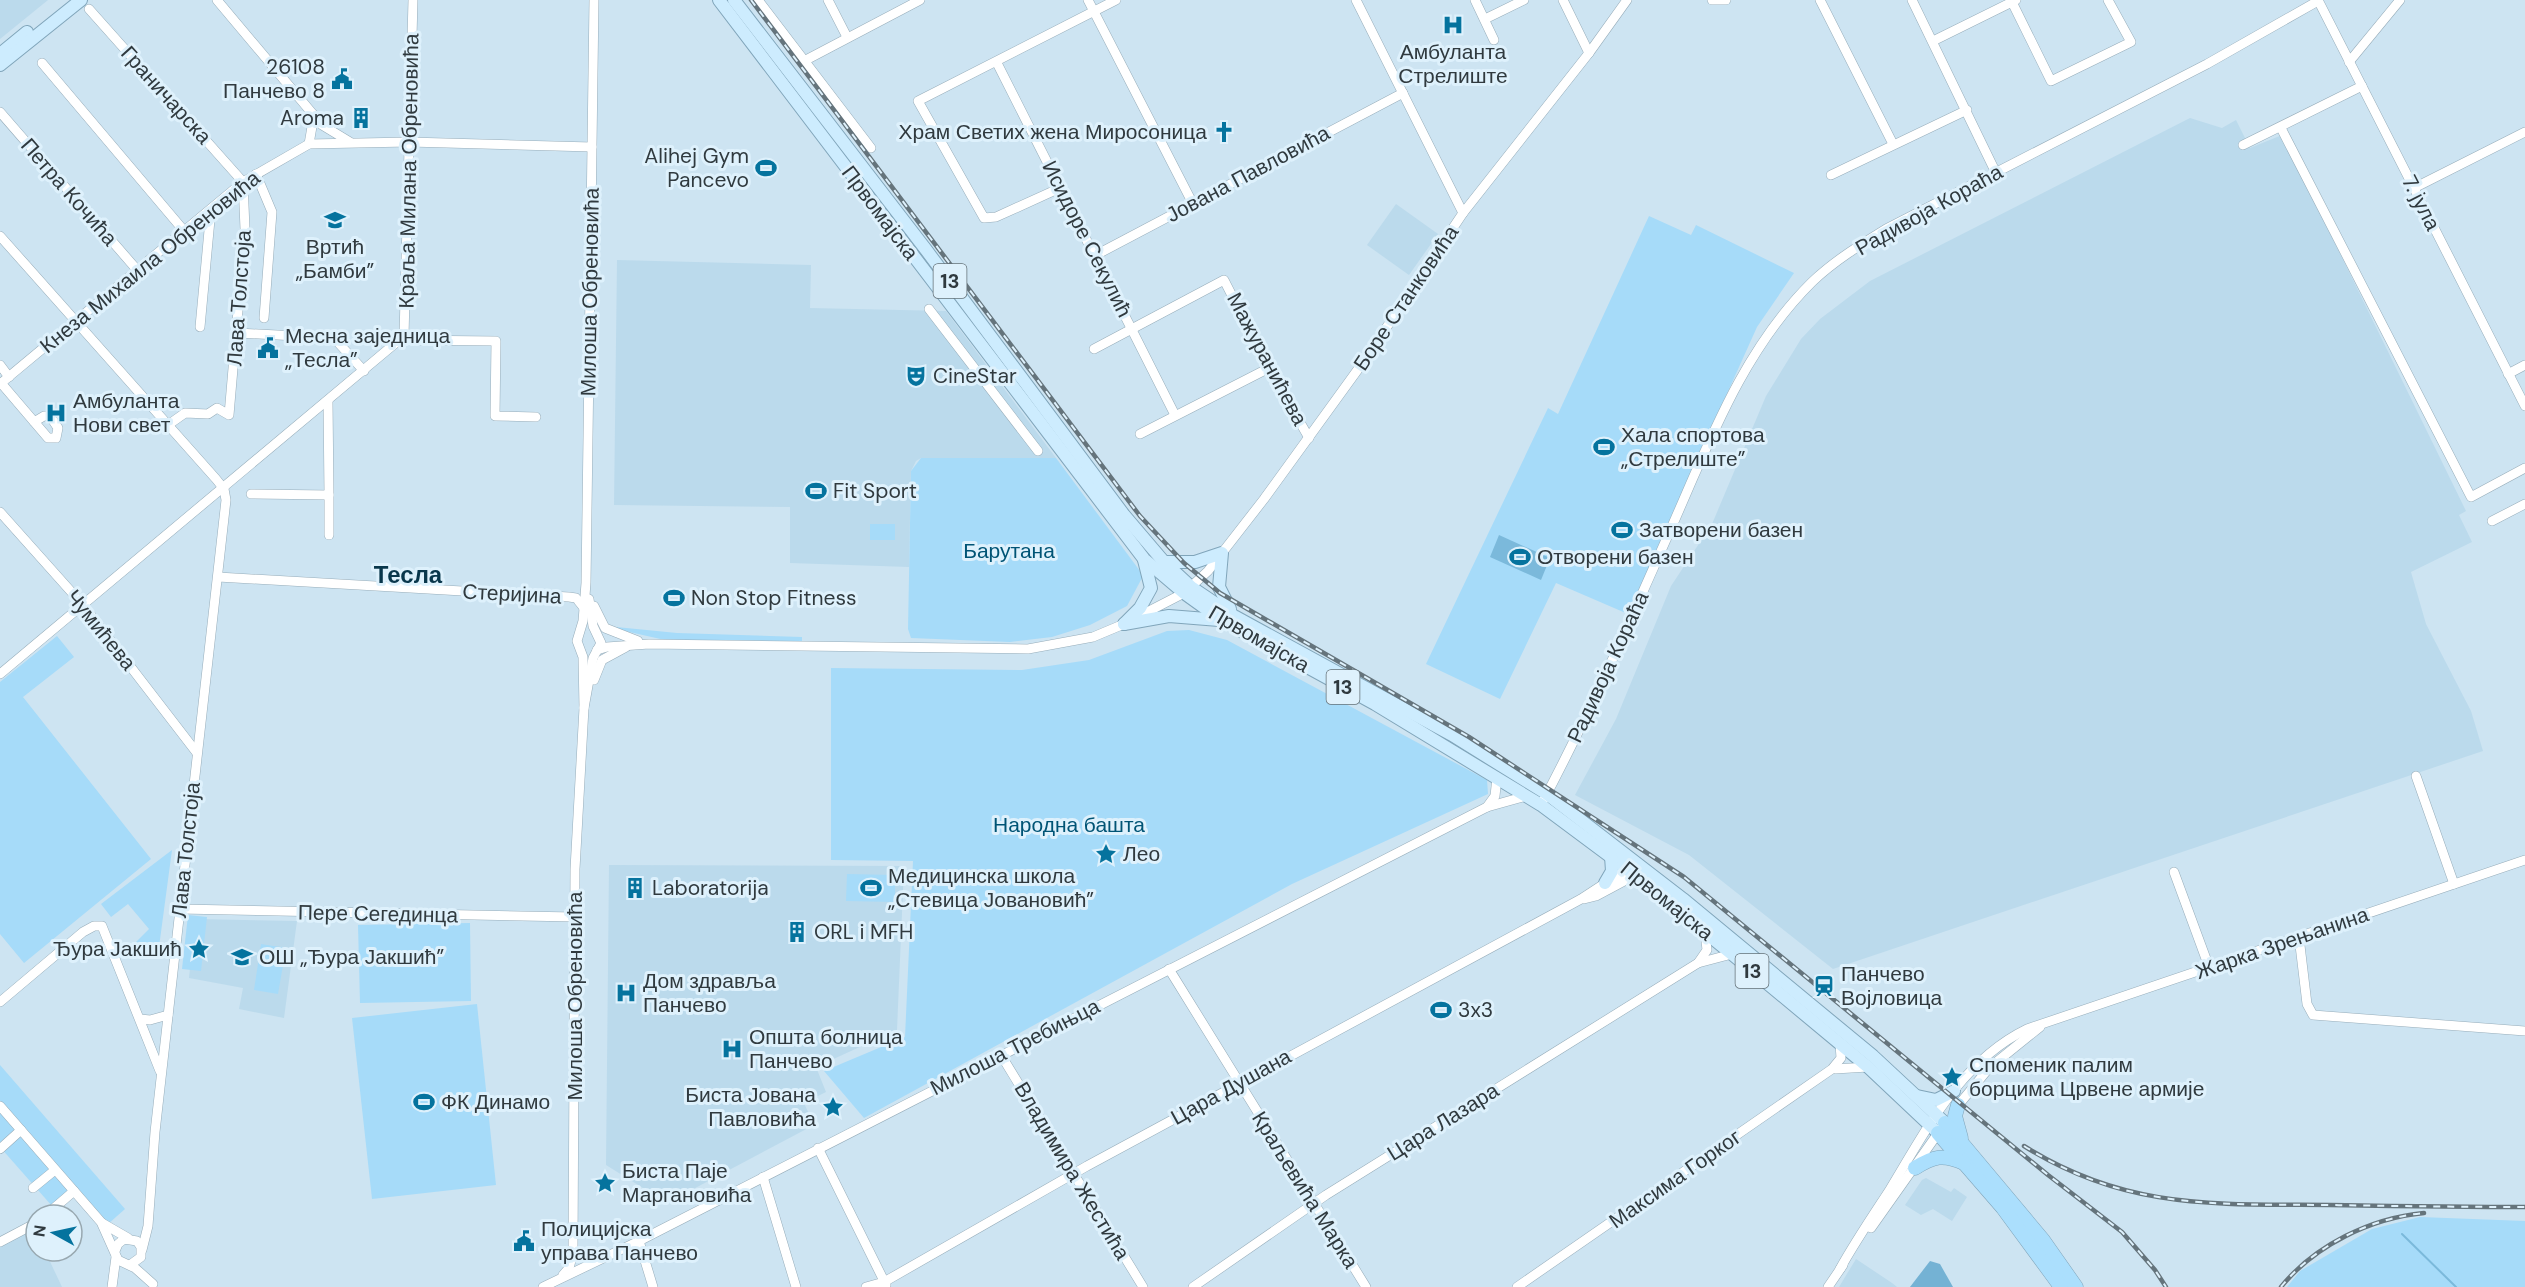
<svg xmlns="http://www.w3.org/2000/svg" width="2525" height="1287" viewBox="0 0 2525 1287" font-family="'DM Sans',sans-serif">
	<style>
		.built { fill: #bbdaec }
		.green { fill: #a6dbf9 }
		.forest { fill: #74b2d4 }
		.water { fill: #7bb9db }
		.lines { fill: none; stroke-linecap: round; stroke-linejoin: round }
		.stream { stroke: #7bb9db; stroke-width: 2 }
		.minor-casing { stroke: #97adba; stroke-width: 10 }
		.major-casing { stroke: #80a5ba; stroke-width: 14 }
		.highway-casing { stroke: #80a5ba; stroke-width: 15 }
		.minor { stroke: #fff; stroke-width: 9 }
		.major { stroke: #cdecfe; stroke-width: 12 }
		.highway { stroke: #abdffd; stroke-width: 14 }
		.rail-casing { stroke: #65747c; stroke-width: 4.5 }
		.rail { stroke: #def1fc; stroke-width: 2; stroke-dasharray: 7; stroke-linecap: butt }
		.labels { text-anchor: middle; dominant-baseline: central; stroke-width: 6; stroke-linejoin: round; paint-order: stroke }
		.shield { fill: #def1fc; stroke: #647178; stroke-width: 1.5 }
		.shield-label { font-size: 20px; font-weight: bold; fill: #303a3f }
		.poi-label { font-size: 21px; fill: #303a3f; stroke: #def1fc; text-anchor: start }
		.street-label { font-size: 21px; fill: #303a3f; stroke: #def1fc }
		.park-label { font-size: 21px; fill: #005475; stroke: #def1fc }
		.quarter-label { font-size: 24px; font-weight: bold; fill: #09374c; stroke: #def1fc }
	</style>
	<rect width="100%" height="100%" fill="#cde4f2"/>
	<g class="built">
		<polygon points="0,0 48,0 0,39"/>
		<polygon points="2190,118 2222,128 2236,120 2250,148 2282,135 2466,511 2459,515 2472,542 2411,572 2426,624 2471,711 2483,751 1833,969 1689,855 1575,795 1616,719 1671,586 1712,524 1766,396 1801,339 1820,319 1870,281"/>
		<polygon points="1396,204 1438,234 1409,275 1367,245"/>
		<polygon points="617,260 811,265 810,308 946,311 1056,458 921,458 916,461 911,471 909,567 790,563 790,507 614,505"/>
		<polygon points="609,865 904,866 897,1030 816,1067 826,1092 804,1103 814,1125 667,1203 606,1165"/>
		<polygon points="195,919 297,921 284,1018 239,1009 243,988 189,978"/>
		<polygon points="1926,1178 1951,1192 1954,1188 1967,1197 1952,1221 1933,1209 1921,1215 1905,1205 1922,1180"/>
		<polygon points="35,1229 36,1251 45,1251 62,1287 0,1287 0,1246"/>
		<polygon points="1856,1259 1892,1283 1897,1287 1839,1287"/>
	</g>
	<g class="green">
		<polygon points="1649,216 1691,235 1696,225 1794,273 1757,327 1628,614 1556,583 1500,699 1426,664 1548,408 1558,414"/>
		<polygon points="921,458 1056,458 1140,571 1142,578 1127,606 1090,625 1052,637 1010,642 911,638 908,629 911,471"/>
		<rect x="870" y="524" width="25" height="16"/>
		<polygon points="616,627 677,633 802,637 802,641 665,640 616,629"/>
		<polygon points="1189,630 1227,640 1487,780 1488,794 1292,884 864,1118 824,1071 905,1037 913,861 831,860 831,668 1022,670 1089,660 1167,631"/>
		<polygon points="57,636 74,657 23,697 151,859 24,963 0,934 0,682"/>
		<polygon points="172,850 159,947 137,944 136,942 149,929 128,904 111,917 101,904"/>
		<polygon points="847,874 895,875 895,902 846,901"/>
		<polygon points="188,915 207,917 201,971 182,969"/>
		<polygon points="470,923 471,1001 360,1003 358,925"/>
		<polygon points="261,944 286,948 278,994 254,990"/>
		<polygon points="477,1004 496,1185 372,1199 352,1018"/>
		<polygon points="0,1065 125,1209 108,1224 0,1101"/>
		<polygon points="0,1112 69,1191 52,1206 0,1147"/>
		<polygon points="2420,1217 2525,1221 2525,1287 2287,1287 2300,1271 2372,1229"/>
	</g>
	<polygon class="forest" points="1930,1261 1940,1264 1953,1287 1910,1287"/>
	<polygon class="water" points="1499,535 1550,558 1541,580 1490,557"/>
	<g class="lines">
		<polyline class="stream" points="2402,1234 2456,1287"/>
		<defs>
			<g id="minor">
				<polyline points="217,0 322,125 350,142"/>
				<polyline points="758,0 871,148"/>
				<polyline points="828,0 847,37"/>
				<polyline points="1088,0 1192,202"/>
				<polyline points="1356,0 1463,213"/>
				<polyline points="1475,0 1494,40"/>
				<polyline points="1563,0 1589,53"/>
				<polyline points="1712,0 1726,0"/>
				<polyline points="1820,0 1893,144"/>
				<polyline points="1912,0 1996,173"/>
				<polyline points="2011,0 2051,81 2131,42 2108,0"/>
				<polyline points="2318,0 2525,406"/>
				<polyline points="89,9 243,182"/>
				<polyline points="1485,19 1524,0"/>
				<polyline points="1933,41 2016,0"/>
				<polyline points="804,61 920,0"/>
				<polyline points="2349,62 2400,0"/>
				<polyline points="42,63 185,232"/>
				<polyline points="997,63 1175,415"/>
				<polyline points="0,112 138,271"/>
				<polyline points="2281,128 2471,497 2525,468"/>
				<polyline points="309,144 314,115"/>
				<polyline points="2243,145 2362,86"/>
				<polyline points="256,174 272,212 264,318"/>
				<polyline points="1831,175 1967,110"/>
				<polyline points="1060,188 996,217 984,218 918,101 1116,0"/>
				<polyline points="2414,188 2525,132"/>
				<polyline points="0,236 216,479 224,489 226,500 155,1132 148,1226 142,1250"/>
				<polyline points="1094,256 1403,93"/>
				<polyline points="929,309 1038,451"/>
				<polyline points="200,327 211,209"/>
				<polyline points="238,333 334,338 364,371"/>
				<polyline points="401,340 496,341 495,416 536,417"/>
				<polyline points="1094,349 1224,280 1269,368 1309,438"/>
				<polyline points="0,365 9,377"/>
				<polyline points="2508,374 2525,365"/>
				<polyline points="1,383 48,438 56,438 58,428 50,416 44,416 34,422"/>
				<polyline points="0,384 243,182 309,144 409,142 592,147"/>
				<polyline points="168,425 185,413 208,414 217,408 229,415 245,229 243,182"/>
				<polyline points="1140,434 1269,368"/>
				<polyline points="251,494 329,495 328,401"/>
				<polyline points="0,512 83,605 197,753"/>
				<polyline points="2492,521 2525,504"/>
				<polyline points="329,535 329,495"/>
				<polyline points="218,577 569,597 576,598 584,608"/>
				<polyline points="594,606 605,628 638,641"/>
				<polyline points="597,650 607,647 649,644 1028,649 1093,637 1124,624 1184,593 1208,571 1264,499 1364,361 1463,213 1589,53 1627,0"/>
				<polyline points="0,674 404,336 413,0"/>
				<polyline points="594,680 602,660 626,647"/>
				<polyline points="584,708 583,657 577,641 583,621 586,583 594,0"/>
				<polyline points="2416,776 2454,884"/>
				<path d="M 1541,805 C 1587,719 1626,630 1665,542 C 1706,451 1740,353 1812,282 C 1834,261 1860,245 1886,229 L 2207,64 L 2318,1"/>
				<polyline points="1487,807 1495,796 1497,777"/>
				<polyline points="2174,872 2209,967"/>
				<polyline points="1584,899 1596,896 1639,873"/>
				<polyline points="180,909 575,917"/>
				<polyline points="2299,937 2307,1004 2313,1015 2525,1031"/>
				<polyline points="1698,963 1707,950 1705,932"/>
				<polyline points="1169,969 1366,1287"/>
				<polyline points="0,1002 83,932 94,926 102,926 160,1071"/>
				<polyline points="140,1019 150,1020 168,1015"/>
				<polyline points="1001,1055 1143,1287"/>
				<polyline points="1835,1069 1868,1067"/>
				<polyline points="0,1106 101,1222 118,1260 135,1268 153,1284"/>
				<polyline points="1956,1108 1989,1068 2040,1027"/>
				<polyline points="818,1148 886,1285"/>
				<polyline points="0,1149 21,1130"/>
				<polyline points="763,1177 796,1287"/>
				<polyline points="33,1188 55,1170"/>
				<polyline points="46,1215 74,1191"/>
				<polyline points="102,1223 128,1238"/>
				<polyline points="1871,1228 1941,1129"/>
				<polyline points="639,1241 653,1287"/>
				<polyline points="0,1242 36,1223"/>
				<polyline points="115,1251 118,1244 124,1239 137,1241 141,1247 141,1257 130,1265"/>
				<path d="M 1840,1269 C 1855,1242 1872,1217 1889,1191 C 1926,1130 1961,1061 2027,1029 L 2525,860"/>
				<polyline points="563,1275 569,1268 573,1253 575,869 584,708 593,658 601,643 593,626 589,599"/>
				<polyline points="112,1287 116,1257"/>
				<polyline points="543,1287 639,1241 1487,807 1526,796"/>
				<polyline points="866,1287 884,1282"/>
				<polyline points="879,1287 884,1282 1087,1166 1581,899 1630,867"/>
				<polyline points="1193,1287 1326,1195 1698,963 1732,954"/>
				<polyline points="1517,1287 1832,1069 1841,1058 1840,1044"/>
				<polyline points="1828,1287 1843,1265"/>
			</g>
			<g id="major">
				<polyline points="719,0 1144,559 1184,593 1223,621 1375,704 1541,805 1635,875 1732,954 1868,1067 1938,1133"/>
				<polyline points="734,0 927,251 1124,515 1164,562 1191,587 1234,616 1452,735 1547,794 1683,899 1873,1056 1945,1123"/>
				<polyline points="0,54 27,32"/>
				<polyline points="0,65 81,0"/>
				<polyline points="1164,562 1195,562 1222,553 1219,587 1230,609"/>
				<polyline points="1124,624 1169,616 1219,620"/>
				<polyline points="1124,624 1140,608 1151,588 1144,560"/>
				<polyline points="1605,883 1612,871 1611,856"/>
				<polyline points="1917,1096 1936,1100 1954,1091"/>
			</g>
			<g id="highway">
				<polyline points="1958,1105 1955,1116 1961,1138"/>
				<polyline points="1945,1123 2043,1240 2076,1287"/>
				<polyline points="1938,1133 2003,1208 2061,1287"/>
				<path d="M 1915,1168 C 1934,1156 1943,1154 1964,1163"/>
			</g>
		</defs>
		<use href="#minor" class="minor-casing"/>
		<use href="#major" class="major-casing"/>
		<use href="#highway" class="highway-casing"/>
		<use href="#minor" class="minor"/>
		<use href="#major" class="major"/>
		<use href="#highway" class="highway"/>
		<defs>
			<g id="rail">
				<polyline points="751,0 1140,516 1184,563 1220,593 1469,737 1684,877 2048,1175 2122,1232 2155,1270 2166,1287"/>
				<path d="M 2024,1146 C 2126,1210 2214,1204 2330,1205 C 2395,1206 2460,1207 2525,1207"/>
				<path d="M 2281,1287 C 2315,1245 2371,1218 2424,1213"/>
			</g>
		</defs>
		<use href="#rail" class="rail-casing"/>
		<use href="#rail" class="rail"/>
	</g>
	<defs>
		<symbol id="hospital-bare" viewBox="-9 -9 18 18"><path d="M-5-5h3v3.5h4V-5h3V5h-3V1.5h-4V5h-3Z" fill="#05739e" stroke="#def1fc" stroke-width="2.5" paint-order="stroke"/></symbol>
		<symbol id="civic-bare" viewBox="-9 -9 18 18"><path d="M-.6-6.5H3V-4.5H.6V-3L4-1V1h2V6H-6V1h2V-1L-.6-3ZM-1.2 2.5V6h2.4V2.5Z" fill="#05739e" stroke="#def1fc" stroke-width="2.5" paint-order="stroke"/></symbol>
		<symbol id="building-bare" viewBox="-9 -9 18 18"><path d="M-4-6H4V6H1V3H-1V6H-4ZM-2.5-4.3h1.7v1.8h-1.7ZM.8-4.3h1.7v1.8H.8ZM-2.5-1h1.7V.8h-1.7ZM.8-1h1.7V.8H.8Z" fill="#05739e" stroke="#def1fc" stroke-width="2.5" paint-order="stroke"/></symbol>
		<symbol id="church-bare" viewBox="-9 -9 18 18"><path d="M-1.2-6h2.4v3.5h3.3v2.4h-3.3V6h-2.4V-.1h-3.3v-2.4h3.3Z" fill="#05739e" stroke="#def1fc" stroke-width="2.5" paint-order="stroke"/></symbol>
		<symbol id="stadium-bare" viewBox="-9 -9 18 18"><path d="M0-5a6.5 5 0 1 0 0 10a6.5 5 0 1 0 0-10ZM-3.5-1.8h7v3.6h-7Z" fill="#05739e" stroke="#def1fc" stroke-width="2.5" paint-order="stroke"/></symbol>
		<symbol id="school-bare" viewBox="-9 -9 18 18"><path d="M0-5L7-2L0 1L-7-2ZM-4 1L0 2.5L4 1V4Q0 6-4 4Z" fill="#05739e" stroke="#def1fc" stroke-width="2.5" paint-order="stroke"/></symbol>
		<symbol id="theatre-bare" viewBox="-9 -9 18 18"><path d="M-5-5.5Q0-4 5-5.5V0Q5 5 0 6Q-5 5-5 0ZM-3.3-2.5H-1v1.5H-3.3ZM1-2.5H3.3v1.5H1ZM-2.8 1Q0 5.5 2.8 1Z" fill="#05739e" stroke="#def1fc" stroke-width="2.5" paint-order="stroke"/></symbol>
		<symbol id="sight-bare" viewBox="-9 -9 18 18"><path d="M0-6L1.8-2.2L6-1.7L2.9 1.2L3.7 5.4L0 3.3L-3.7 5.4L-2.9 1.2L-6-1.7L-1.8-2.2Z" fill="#05739e" stroke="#def1fc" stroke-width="2.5" paint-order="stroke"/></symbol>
		<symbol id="station-bare" viewBox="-9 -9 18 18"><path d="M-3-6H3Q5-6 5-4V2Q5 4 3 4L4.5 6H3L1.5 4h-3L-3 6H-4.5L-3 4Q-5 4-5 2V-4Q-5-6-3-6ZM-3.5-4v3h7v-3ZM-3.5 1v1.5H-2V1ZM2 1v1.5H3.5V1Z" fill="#05739e" stroke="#def1fc" stroke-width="2.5" paint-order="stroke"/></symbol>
	</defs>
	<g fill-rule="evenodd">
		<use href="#hospital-bare" x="1438" y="10" width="30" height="30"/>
		<use href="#civic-bare" x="327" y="64" width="30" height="30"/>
		<use href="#building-bare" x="346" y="103" width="30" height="30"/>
		<use href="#church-bare" x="1209" y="117" width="30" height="30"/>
		<use href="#stadium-bare" x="751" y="153" width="30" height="30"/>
		<use href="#school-bare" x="320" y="205" width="30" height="30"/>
		<use href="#civic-bare" x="253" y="333" width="30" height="30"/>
		<use href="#theatre-bare" x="901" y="361" width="30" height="30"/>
		<use href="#hospital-bare" x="41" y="398" width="30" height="30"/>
		<use href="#stadium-bare" x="1589" y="432" width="30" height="30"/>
		<use href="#stadium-bare" x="801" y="476" width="30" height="30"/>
		<use href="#stadium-bare" x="1607" y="515" width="30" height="30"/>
		<use href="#stadium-bare" x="1505" y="542" width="30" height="30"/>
		<use href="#stadium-bare" x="659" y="583" width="30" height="30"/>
		<use href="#sight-bare" x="1091" y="839" width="30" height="30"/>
		<use href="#building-bare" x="620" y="873" width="30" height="30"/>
		<use href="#stadium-bare" x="856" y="873" width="30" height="30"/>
		<use href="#building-bare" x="782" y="917" width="30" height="30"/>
		<use href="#sight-bare" x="184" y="934" width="30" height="30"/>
		<use href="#school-bare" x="227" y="942" width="30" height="30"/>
		<use href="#station-bare" x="1809" y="971" width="30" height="30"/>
		<use href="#hospital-bare" x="611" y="978" width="30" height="30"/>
		<use href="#stadium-bare" x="1426" y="995" width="30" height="30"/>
		<use href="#hospital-bare" x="717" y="1034" width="30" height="30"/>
		<use href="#sight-bare" x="1937" y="1062" width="30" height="30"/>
		<use href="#stadium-bare" x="409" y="1087" width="30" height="30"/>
		<use href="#sight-bare" x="818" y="1092" width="30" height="30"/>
		<use href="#sight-bare" x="590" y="1168" width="30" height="30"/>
		<use href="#civic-bare" x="509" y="1226" width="30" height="30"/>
	</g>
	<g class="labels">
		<g class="shield">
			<rect x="933.5" y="264" width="33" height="34" rx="4.5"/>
			<rect x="1326.5" y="670" width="33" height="34" rx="4.5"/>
			<rect x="1735.5" y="954" width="33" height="34" rx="4.5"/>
		</g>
		<g class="shield-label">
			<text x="950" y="281">13</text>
			<text x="1343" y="687">13</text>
			<text x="1752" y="971">13</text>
		</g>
		<g class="poi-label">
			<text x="1453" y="52" text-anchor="middle">Амбуланта<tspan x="1453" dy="24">Стрелиште</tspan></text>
			<text x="325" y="67" text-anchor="end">26108<tspan x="325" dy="24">Панчево 8</tspan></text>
			<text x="344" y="118" text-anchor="end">Aroma</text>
			<text x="1207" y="132" text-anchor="end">Храм Светих жена Миросоница</text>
			<text x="749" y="156" text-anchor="end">Alihej Gym<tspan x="749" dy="24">Pancevo</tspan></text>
			<text x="335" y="247" text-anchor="middle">Вртић<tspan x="335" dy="24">„Бамби”</tspan></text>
			<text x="285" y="336">Месна заједница<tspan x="285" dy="24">„Тесла”</tspan></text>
			<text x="933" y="376">CineStar</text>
			<text x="73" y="401">Амбуланта<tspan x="73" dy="24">Нови свет</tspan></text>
			<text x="1621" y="435">Хала спортова<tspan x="1621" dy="24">„Стрелиште”</tspan></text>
			<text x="833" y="491">Fit Sport</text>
			<text x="1639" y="530">Затворени базен</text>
			<text x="1537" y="557">Отворени базен</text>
			<text x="691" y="598">Non Stop Fitness</text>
			<text x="1123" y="854">Лео</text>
			<text x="888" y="876">Медицинска школа<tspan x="888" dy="24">„Стевица Јовановић”</tspan></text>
			<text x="652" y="888">Laboratorija</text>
			<text x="814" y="932">ORL i MFH</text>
			<text x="182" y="949" text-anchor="end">Ђура Јакшић</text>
			<text x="259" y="957">ОШ „Ђура Јакшић”</text>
			<text x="1841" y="974">Панчево<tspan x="1841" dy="24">Војловица</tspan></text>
			<text x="643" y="981">Дом здравља<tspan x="643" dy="24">Панчево</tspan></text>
			<text x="1458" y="1010">3x3</text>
			<text x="749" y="1037">Општа болница<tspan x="749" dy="24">Панчево</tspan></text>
			<text x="1969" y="1065">Споменик палим<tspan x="1969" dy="24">борцима Црвене армије</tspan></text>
			<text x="816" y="1095" text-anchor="end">Биста Јована<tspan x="816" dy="24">Павловића</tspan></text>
			<text x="441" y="1102">ФК Динамо</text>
			<text x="622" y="1171">Биста Паје<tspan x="622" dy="24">Маргановића</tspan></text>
			<text x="541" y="1229">Полицијска<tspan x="541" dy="24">управа Панчево</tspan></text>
		</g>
		<g class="street-label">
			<text transform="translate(166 95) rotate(48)">Граничарска</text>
			<text transform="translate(409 171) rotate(-89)">Краља Милана Обреновића</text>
			<text transform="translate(1248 174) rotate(-28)">Јована Павловића</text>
			<text transform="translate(69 192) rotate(49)">Петра Кочића</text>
			<text transform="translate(2421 203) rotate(63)">7. јула</text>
			<text transform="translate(1929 210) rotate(-29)">Радивоја Кораћа</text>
			<text transform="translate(880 213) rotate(53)">Првомајска</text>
			<text transform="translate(1087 239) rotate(63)">Исидоре Секулић</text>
			<text transform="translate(150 262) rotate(-39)">Кнеза Михаила Обреновића</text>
			<text transform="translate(590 292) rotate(-89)">Милоша Обреновића</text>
			<text transform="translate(239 298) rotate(-86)">Лава Толстоја</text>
			<text transform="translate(1406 298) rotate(-56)">Боре Станковића</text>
			<text transform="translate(1267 359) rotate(62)">Мажуранићева</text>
			<text transform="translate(512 594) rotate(3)">Стеријина</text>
			<text transform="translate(101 630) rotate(51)">Чумићева</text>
			<text transform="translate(1259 639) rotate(30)">Првомајска</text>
			<text transform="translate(1608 667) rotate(-65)">Радивоја Кораћа</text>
			<text transform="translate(186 850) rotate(-84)">Лава Толстоја</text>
			<text transform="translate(1667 901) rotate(39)">Првомајска</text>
			<text transform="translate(378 914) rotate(1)">Пере Сегединца</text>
			<text transform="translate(2282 943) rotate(-19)">Жарка Зрењанина</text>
			<text transform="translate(575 996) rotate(-90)">Милоша Обреновића</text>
			<text transform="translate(1015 1047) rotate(-27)">Милоша Требињца</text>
			<text transform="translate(1231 1087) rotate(-29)">Цара Душана</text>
			<text transform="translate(1443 1122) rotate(-32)">Цара Лазара</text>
			<text transform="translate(1072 1171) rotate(59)">Владимира Жестића</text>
			<text transform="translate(1675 1179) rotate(-35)">Максима Горког</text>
			<text transform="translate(1305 1190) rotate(58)">Краљевића Марка</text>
		</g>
		<g class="park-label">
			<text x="1009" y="551">Барутана</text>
			<text x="1069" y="825">Народна башта</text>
		</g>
		<g class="quarter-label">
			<text x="408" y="574">Тесла</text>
		</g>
	</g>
	<g transform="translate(54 1233) rotate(278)"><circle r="28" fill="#def1fc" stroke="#98a8b0" stroke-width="1.5"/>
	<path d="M0-4.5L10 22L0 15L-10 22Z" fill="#05739e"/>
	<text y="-9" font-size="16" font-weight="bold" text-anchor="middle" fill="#303a3f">N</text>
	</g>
</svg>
